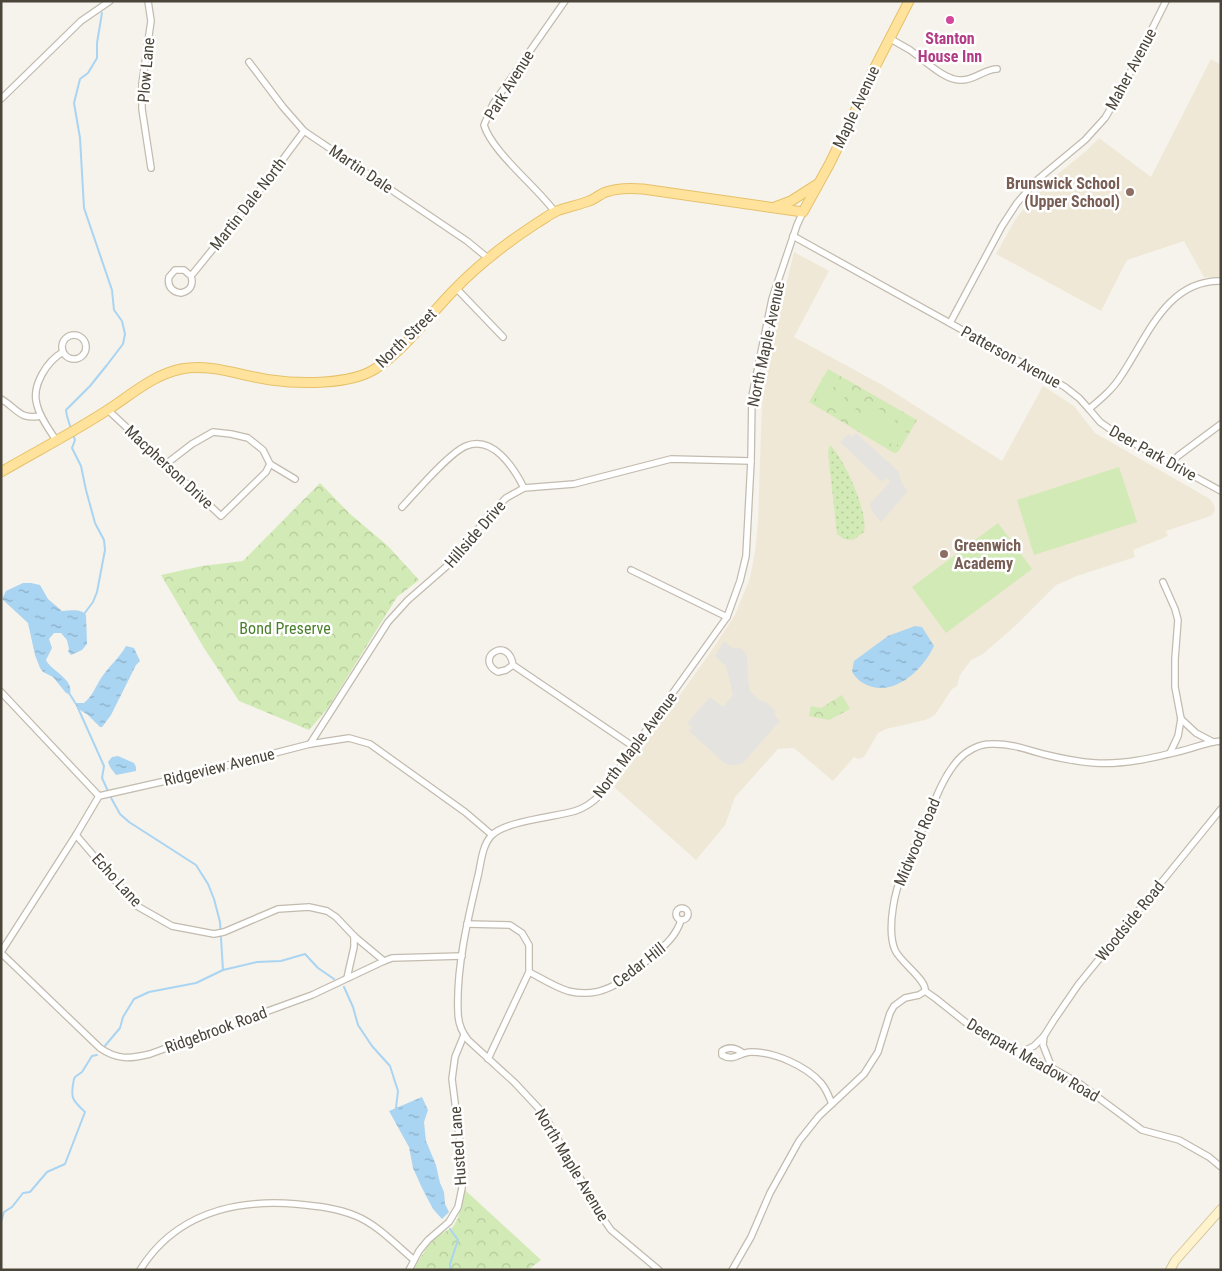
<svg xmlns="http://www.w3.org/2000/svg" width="1222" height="1271" viewBox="0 0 1222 1271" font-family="'Roboto Condensed',sans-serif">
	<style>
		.education { fill: #efe8d6 }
		.grass { fill: url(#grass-dots) }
		.park { fill: url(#park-crowns) }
		.pitch { fill: #d2eab5 }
		.parking { fill: #e5e3e0 }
		.water { fill: url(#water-ripples) }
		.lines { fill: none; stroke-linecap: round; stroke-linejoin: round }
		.stream { stroke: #a9d4f2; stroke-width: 2 }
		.minor-casing { stroke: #c2bbae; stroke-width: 8 }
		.secondary-casing { stroke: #d6c79b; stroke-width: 10 }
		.primary-casing { stroke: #e6c16a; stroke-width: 11 }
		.minor { stroke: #fff; stroke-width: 5.5 }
		.secondary { stroke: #fff3cd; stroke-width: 8 }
		.primary { stroke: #ffe39c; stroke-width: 9 }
		.hotel-dot { fill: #d1479c; stroke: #fff; stroke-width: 2 }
		.education-dot { fill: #8d6e63; stroke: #fff; stroke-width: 2 }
		.labels { text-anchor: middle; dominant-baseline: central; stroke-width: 5; stroke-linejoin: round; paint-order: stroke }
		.hotel-label { font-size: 16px; font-weight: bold; fill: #b23c85; stroke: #fff }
		.street-label { font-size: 16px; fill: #4b4439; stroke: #fff }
		.education-label { font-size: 16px; font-weight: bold; fill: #785e54; stroke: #fff; text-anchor: end }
		.park-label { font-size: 16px; fill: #4a7f2a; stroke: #fff }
	</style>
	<defs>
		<pattern id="grass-dots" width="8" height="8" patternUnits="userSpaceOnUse" patternTransform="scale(1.25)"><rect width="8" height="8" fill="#d2eab5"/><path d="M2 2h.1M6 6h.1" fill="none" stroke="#b6ca9c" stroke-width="1.8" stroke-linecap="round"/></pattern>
		<pattern id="park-crowns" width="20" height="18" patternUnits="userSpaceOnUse" patternTransform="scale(1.25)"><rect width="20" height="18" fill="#d2eab5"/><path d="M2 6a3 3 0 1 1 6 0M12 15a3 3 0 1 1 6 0" fill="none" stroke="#b6ca9c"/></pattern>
		<pattern id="water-ripples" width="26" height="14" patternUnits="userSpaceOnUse" patternTransform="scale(1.25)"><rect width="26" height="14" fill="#a9d4f2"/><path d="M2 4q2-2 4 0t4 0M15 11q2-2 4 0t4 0" fill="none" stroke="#8caec5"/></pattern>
	</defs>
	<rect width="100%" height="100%" fill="#f6f3ec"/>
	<g class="education">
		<polygon points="1211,59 1221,65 1221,277 1204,277 1184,241 1127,260 1101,311 996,254 1015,220 1029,202 1048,182 1086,151 1099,138 1151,177"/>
		<polygon points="794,252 829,271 794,337 884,386 1002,461 1043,386 1074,406 1095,433 1210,499 1214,505 1215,510 1212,515 1208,517 1166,531 1168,536 1133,550 1135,557 1077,576 1056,585 1015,626 983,654 971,660 960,675 957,686 952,689 935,715 925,720 886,729 878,733 864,757 859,759 854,757 833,781 794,748 778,749 735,797 725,825 696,860 614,787 710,653 735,615 750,578 755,552 758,522 762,403 770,352"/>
	</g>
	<path class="grass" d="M 830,445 C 844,458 869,514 864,532 L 853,540 L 844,539 L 837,534 L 828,452 Z"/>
	<g class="park">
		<polygon points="828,369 917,420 898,452 894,453 809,402"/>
		<polygon points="320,483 349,513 388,546 419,580 397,597 328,708 309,730 239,701 204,648 161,575 202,566 243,561"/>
		<polygon points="842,695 850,709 829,720 809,716 811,706 821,708"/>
		<polygon points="465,1190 541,1260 528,1270 413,1270 429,1244 434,1238 453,1227 458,1218"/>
	</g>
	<g class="pitch">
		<polygon points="827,377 836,383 824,403 815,398"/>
		<polygon points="839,384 849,390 837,411 827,405"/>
		<polygon points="853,393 862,398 850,419 840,413"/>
		<polygon points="873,405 883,411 871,431 861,426"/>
		<polygon points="886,413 896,419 884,439 874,434"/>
		<polygon points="899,420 909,426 896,447 887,441"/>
		<polygon points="1119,467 1137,522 1034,555 1017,500"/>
		<polygon points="998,523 1032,569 946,633 912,587"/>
	</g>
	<g class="parking">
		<polygon points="856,433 898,471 902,484 908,491 881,522 871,510 870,504 889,483 889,480 886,477 882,482 840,442 848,434 852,437"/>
		<polygon points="724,641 734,649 738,647 745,652 747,657 748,680 750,691 759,700 766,702 776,712 774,714 780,721 744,762 737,765 728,765 723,762 689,731 692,727 687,723 710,697 723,707 733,695 726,666 715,656"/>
	</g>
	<g class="water">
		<path d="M 23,583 L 31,583 L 40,585 L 48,599 L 62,611 C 71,611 80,608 86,615 L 87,644 L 82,650 L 71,655 L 68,651 L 69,649 L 67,640 L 61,633 L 54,633 L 49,639 L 52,648 L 46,660 L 47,662 C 54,672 74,680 70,694 L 66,693 L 53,677 L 43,672 L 40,668 L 35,655 L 28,623 L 2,599 L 6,591 Z"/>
		<path d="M 915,626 L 922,627 L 934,646 C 923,670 892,700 863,683 C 859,681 855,676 852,672 L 854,661 L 888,636 Z"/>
		<path d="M 126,646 L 134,648 L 140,661 L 136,665 L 111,715 L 102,727 L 100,727 L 88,715 L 77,708 L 75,703 L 84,703 C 94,695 96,684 104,674 C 111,664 120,657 126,646 Z"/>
		<polygon points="118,756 134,763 136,767 136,771 116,775 110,767 108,762 112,757"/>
		<polygon points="422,1097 428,1110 424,1122 426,1141 436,1165 440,1183 444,1192 445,1204 449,1212 442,1219 433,1209 422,1188 413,1168 409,1147 389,1111"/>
	</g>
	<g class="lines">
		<g class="stream">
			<polyline points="71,429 67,416 66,410 90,386 107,365 123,344 125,334 122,321 114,310 112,290 84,208 80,138 74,103 80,79 88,73 97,58 97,43 102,13"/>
			<polyline points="73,434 75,440 72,448 81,466 86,490 95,523 104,540 105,550 97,592 93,602 84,614"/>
			<polyline points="69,693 76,704"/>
			<polyline points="78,708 104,766 102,778 108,791"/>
			<polyline points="110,796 120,814 129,822 196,865 208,884 214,899 220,922 223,970"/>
			<polyline points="344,987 353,1007 358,1025 372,1046 390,1066 398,1091 396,1108 398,1109"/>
			<polyline points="104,1047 120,1028 123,1017 134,999 149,992 196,983 223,970 257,962 281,961 305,954 318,968 334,979"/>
			<path d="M 1,1222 L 4,1212 L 12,1207 L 23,1193 L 30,1192 L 47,1172 L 65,1164 L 85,1112 C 72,1100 70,1098 74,1079 L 75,1077 L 82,1072 L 92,1056 L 97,1055"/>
			<polyline points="450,1229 458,1240 450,1264 451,1270"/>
		</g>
		<defs>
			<g id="minor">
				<polyline points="148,1 151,21 142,84 142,109 151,168"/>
				<path d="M 889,38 C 896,42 903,46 910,50 C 923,59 944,80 960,80 C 974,81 984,69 997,69"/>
				<polyline points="249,62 283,107 304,131 467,241 489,259"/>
				<polyline points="1,99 81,21 110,1"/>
				<path d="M 555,212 C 536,186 492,152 484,125 L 493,104 L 565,1"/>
				<path d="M 793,236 L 1065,387 L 1079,398 L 1089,409 C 1101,399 1113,389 1121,376 C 1147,338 1166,280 1221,281"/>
				<path d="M 191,276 L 184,270 L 175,270 L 169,277 C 167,286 172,292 181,293 C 190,291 194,285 191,276 L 251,202 L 304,131"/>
				<polyline points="456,288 503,337"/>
				<polyline points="950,323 1002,226 1017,203 1037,180 1085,140 1105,118 1121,91 1166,1"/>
				<circle cx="74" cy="347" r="12"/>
				<path d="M 1,399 C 18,409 19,420 41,416"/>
				<polyline points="1089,409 1100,422 1117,434 1221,491"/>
				<polyline points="108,410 221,516 266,472 270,464"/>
				<path d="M 56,440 C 49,429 40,418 37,405 C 31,386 47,361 63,352"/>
				<polyline points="1172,463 1178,456 1221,424"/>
				<polyline points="166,464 192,444 213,432 231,434 248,438 263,450 270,464 295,479"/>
				<path d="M 402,507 C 416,492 449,453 466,446 C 493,435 514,468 524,488"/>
				<polyline points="631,570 727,617"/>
				<polyline points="1163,582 1175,609 1178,620 1175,659 1175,687 1181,719 1178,736 1170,753"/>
				<path d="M 513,665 L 506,670 L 498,672 C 473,659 508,634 513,665 L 634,747"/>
				<polyline points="1,692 99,796"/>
				<polyline points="1181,719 1196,733 1213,742"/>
				<polyline points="310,744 388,622 408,600 455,559 486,519 506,498 524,488 574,484 671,459 751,461"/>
				<polyline points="76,835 137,906 172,926 214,934 224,932 278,909 309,907 327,911 336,917 354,936 384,961"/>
				<circle cx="682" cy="914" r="6"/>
				<polyline points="467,924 510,925 522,933 529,945 529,972 488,1059"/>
				<polyline points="1,952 76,835 99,796 170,780 310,744 349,738 370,744 465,812 492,835"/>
				<path d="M 1,953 L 100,1048 C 117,1060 130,1059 150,1054 L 312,995 L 384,961 L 392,958 L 462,956"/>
				<path d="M 529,972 C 541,978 555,987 568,991 C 604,1000 625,979 650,958 C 663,947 676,937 681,920"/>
				<polyline points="347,978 354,947 354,936"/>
				<polyline points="925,991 935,998 969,1025 1006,1047 1052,1068 1080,1084 1142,1130 1179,1140 1209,1157 1221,1167"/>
				<path d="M 743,1053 C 736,1048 729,1046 722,1051 L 722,1055 C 734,1062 740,1052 751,1052 C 775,1052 806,1066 821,1083 C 827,1090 829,1097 832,1104"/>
				<polyline points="1020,1053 1034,1046 1044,1036"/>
				<polyline points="1052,1068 1043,1045 1044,1036 1054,1020 1078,985 1221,809"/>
				<path d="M 140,1270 C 175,1214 234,1199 296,1204 C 317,1206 337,1208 356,1216 C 378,1225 396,1245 414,1260"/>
				<polyline points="409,1270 419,1251 428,1240 449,1222 458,1207 462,1188 462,1158 452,1079 455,1057 464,1035"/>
				<path d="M 659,1270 L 611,1230 L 604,1220 L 543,1113 L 515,1083 L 468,1040 C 461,1031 458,1022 458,1012 C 456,968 468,918 478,876 C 481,863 482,846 491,836 C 504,821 555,817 575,811 C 585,808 593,802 600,795 L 727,617 L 740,581 L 746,556 L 751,461 L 752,396 L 772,299 L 797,225 L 803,212"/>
				<path d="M 732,1270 L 751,1237 L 770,1193 L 799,1141 L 819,1116 L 864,1074 L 878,1052 L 890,1013 L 894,1006 L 905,998 L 919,995 L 925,991 C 927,980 900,962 895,950 C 890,938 891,921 893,908 C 897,878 912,851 925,824 C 934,803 942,778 958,760 C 966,751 979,744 991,744 C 1008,743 1026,749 1043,754 C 1059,758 1078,762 1095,763 C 1124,765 1152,758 1181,751 C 1194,748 1207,742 1221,741"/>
			</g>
			<polyline id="secondary" points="1170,1270 1175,1261 1221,1209"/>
			<g id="primary">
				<polyline points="775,207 791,201 816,185"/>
				<path d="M 1,472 C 37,451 74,432 109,409 C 132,394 153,375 181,369 C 211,363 241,376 271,380 C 299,384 350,385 375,369 C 406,349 429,315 455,289 C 479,264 508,242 537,223 C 544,219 550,214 557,211 C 567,207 579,205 589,201 C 595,199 600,194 606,192 C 617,188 632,188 643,189 L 803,212 L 830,163 L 862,97 L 872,73 L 909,1"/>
			</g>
		</defs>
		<use href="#minor" class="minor-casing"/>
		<use href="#secondary" class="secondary-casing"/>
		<use href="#primary" class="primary-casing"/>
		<use href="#minor" class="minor"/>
		<use href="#secondary" class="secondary"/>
		<use href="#primary" class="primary"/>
	</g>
	<circle class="hotel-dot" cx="950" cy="20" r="5"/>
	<g class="education-dot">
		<circle cx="1130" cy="192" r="5"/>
		<circle cx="944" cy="554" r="5"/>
	</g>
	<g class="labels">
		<g class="hotel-label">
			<text x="950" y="38">Stanton<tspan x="950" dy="18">House Inn</tspan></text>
		</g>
		<g class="street-label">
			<text transform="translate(1131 69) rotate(-62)">Maher Avenue</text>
			<text transform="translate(146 70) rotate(-85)">Plow Lane</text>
			<text transform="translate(509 85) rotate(-58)">Park Avenue</text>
			<text transform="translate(856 107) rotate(-65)">Maple Avenue</text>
			<text transform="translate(361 169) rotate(34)">Martin Dale</text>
			<text transform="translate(248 204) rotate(-52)">Martin Dale North</text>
			<text transform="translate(406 338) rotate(-44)">North Street</text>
			<text transform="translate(766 344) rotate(-78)">North Maple Avenue</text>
			<text transform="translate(1011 357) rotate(29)">Patterson Avenue</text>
			<text transform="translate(1153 453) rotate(29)">Deer Park Drive</text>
			<text transform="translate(169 467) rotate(43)">Macpherson Drive</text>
			<text transform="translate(475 534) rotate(-49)">Hillside Drive</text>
			<text transform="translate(635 745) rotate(-53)">North Maple Avenue</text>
			<text transform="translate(219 767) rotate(-14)">Ridgeview Avenue</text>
			<text transform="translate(917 842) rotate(-67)">Midwood Road</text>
			<text transform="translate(117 880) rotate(48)">Echo Lane</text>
			<text transform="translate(1130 921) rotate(-51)">Woodside Road</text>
			<text transform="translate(639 965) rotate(-38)">Cedar Hill</text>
			<text transform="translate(216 1030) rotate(-20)">Ridgebrook Road</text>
			<text transform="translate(1033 1060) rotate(30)">Deerpark Meadow Road</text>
			<text transform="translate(458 1146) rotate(-94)">Husted Lane</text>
			<text transform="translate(572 1165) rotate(59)">North Maple Avenue</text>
		</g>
		<g class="education-label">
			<text x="1120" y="183">Brunswick School<tspan x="1120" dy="18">(Upper School)</tspan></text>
			<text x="954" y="545" text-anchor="start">Greenwich<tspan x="954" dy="18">Academy</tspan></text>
		</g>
		<g class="park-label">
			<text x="285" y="628">Bond Preserve</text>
		</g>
	</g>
	<rect width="1222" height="1271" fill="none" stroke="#4b4439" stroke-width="5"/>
</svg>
